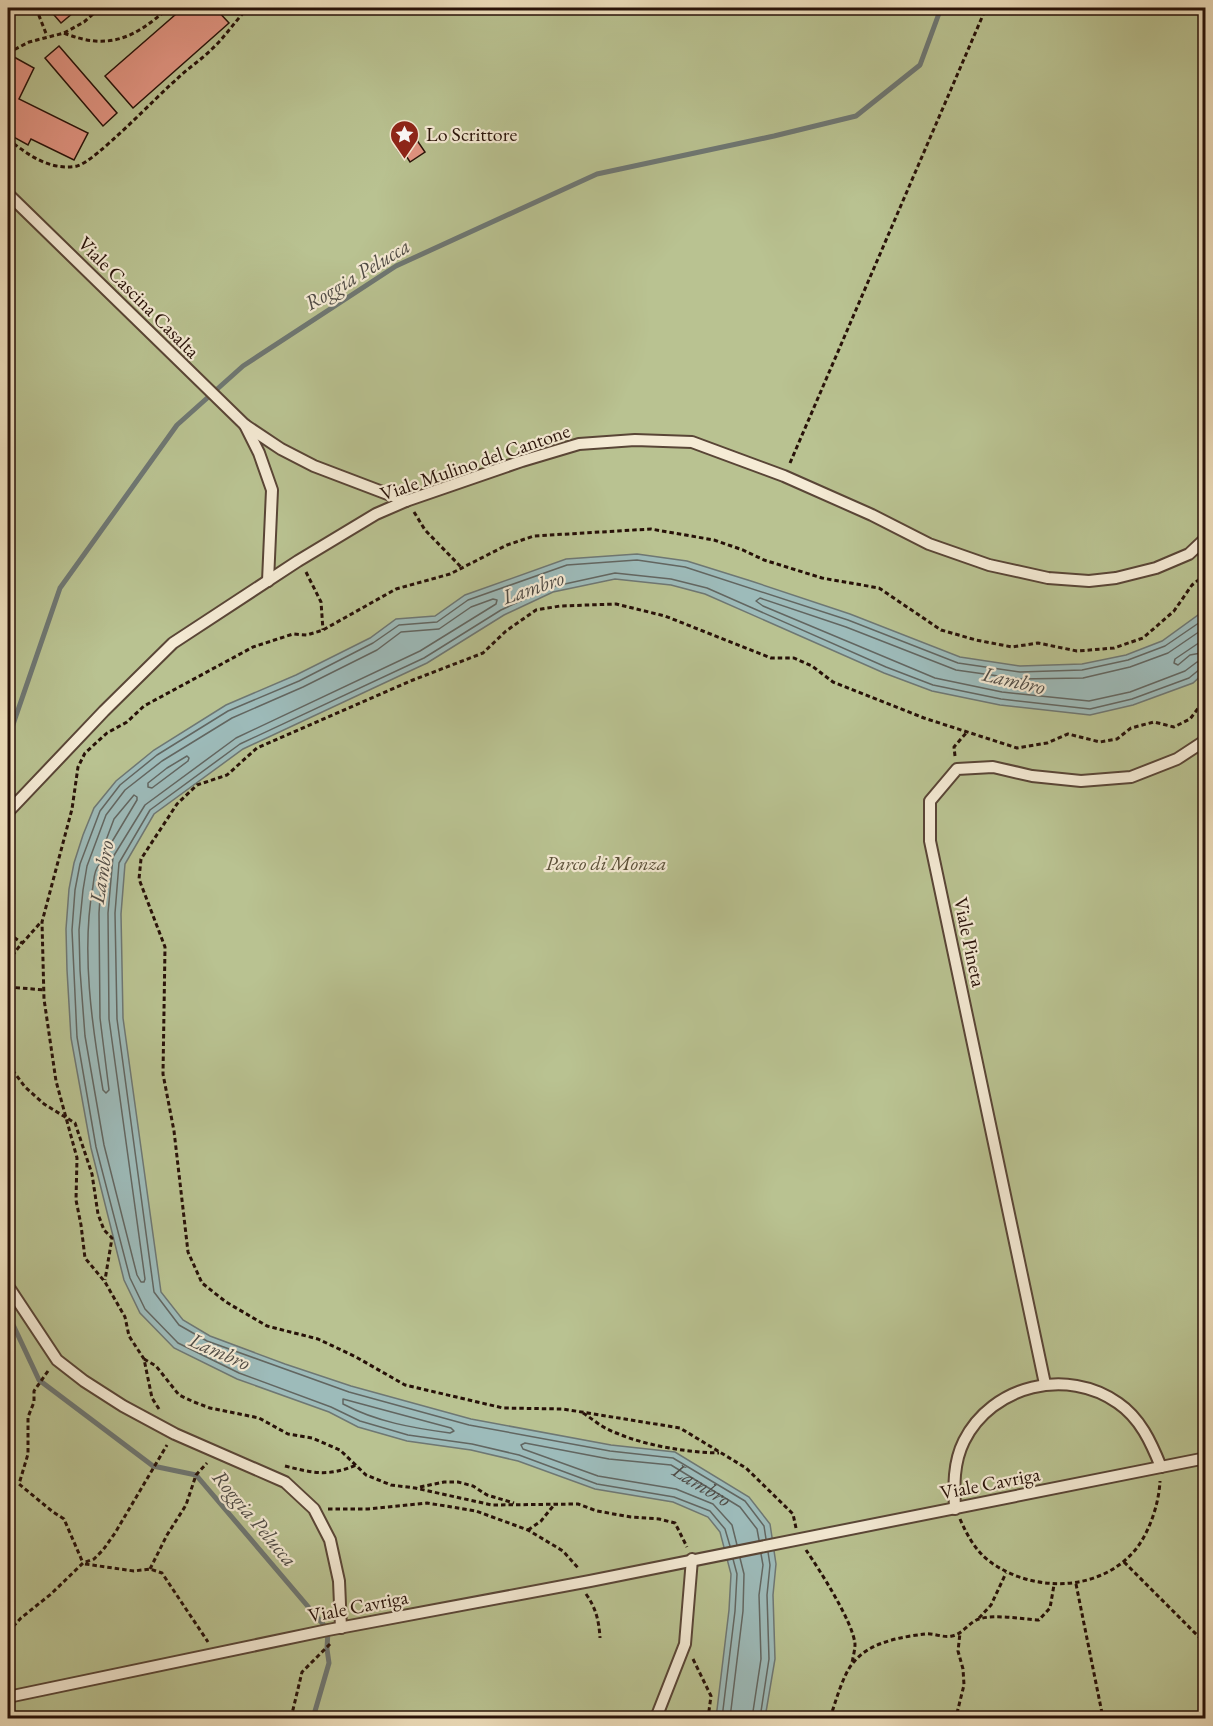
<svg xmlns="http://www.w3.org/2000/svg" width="1213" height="1726" viewBox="0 0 1213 1726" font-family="'EB Garamond',serif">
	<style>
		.green { fill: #b9c291; stroke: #706a4c; stroke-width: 1.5 }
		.water { fill: #9dbbba; stroke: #6e7773; stroke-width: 1.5 }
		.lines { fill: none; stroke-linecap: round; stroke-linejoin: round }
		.shore { stroke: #626661; stroke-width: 1.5 }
		.stream { stroke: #6e7773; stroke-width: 5 }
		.building { fill: #e29482; stroke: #271108; stroke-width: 1.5 }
		.lane-casing { stroke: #594536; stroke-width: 14 }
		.path { stroke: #271108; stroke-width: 3; stroke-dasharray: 4.5 3; stroke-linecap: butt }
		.lane { stroke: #f5ebd5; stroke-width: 10 }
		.labels { text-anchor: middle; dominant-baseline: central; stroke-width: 4.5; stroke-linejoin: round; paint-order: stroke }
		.poi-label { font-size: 20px; fill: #271108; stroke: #f5ebd5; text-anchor: start }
		.street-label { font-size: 20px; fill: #271108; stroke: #f5ebd5 }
		.park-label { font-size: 20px; font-style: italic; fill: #5a4f38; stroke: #f5ebd5 }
		.water-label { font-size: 21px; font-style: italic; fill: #504c46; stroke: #f5ebd5 }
	</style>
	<rect width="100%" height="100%" fill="#efe0be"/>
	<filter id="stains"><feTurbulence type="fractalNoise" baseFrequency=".00333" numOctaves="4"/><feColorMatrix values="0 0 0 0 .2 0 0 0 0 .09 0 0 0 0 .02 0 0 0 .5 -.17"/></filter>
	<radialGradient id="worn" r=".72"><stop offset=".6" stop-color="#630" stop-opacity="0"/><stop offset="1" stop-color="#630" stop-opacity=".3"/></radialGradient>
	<rect class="green" x="8" y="8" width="1197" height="1710"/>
	<polygon class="water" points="637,554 687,561 751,581 850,614 960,657 1020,666 1082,664 1126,655 1162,641 1205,610 1205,672 1193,683 1133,705 1090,715 1000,705 932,691 884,673 705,594 671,585 615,579 553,592 504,615 427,663 243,749 154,814 125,864 121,914 123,1018 161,1292 183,1320 210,1336 285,1364 351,1386 471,1419 611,1445 675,1452 749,1497 770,1524 776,1564 773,1595 775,1659 765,1718 716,1718 729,1610 731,1574 720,1532 708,1517 673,1502 595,1489 518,1461 471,1450 407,1441 358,1427 329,1412 237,1379 174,1348 140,1313 124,1280 91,1148 71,1038 67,970 66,929 69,889 74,863 83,835 94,808 116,781 154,750 226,705 296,675 370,638 396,619 435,616 465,595 566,559"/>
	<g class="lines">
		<g class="shore">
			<polygon points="493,599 497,600 496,604 420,651 236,738 145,805 113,857 108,913 109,1019 145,1279 144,1282 141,1282 137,1275 104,1145 85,1036 80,970 79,930 83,890 87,866 106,815 125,790 162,761 232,718 303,687 377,650 401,632 439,629 471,607"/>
			<polyline points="1206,627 1168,653 1130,667 1083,678 1019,679 956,670 846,627 760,598 756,601 763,606 935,678 1002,692 1089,701 1130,692 1185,671 1197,662 1206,661"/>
			<polyline points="1206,638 1175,659 1174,663 1178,665 1190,655 1206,652"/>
			<polygon points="187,756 189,758 188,761 152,788 148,787 148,783 167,768"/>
			<polygon points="134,795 137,797 137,800 110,845 106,846 105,843 114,819"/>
			<path d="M 99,865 L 102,868 L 99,913 L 100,1018 L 109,1090 L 106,1093 L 103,1090 C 92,1026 81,951 93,886 C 94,879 94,870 99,865 Z"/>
			<path d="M 343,1399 L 451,1428 L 454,1431 L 450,1433 C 413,1428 377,1422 343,1404 Z"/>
			<polyline points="766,1539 764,1526 745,1501 673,1458 610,1451 469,1425 349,1392 207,1341 179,1325 154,1292 117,1019 115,913 119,863 150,810 240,744 424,658 501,610 551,587 615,573 671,579 707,588 886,667 933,685 1001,699 1090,709 1132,699 1189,678 1200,669 1206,668"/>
			<path id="s1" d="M 737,1545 L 732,1525 L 713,1504 L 676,1489 L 598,1476 L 523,1449 L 521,1445 L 525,1443 L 609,1459 L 671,1465 L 740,1507 L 757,1529 L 759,1540"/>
			<polyline points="730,1546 725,1529 710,1511 674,1497 597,1484 519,1455 472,1444 408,1435 360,1421 331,1407 239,1373 178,1343 145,1309 130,1278 96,1147 77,1037 72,930 75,890 80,864 100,811 120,785 157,755 228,711 299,681 373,643 399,625 437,622 468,600 567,565 637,560 685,567 848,620 958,663 1020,672 1082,670 1128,660 1165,646 1206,618"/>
			<polyline points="722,1718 735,1611 737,1574 733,1559"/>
			<polyline points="730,1718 743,1611 744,1574 740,1558"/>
			<polyline points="752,1718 761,1659 759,1595 763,1565 761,1554"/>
			<polyline points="760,1718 769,1659 767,1595 770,1565 768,1552"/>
		</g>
		<g class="stream">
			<polyline points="8,739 60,588 177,425 243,366 396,266 597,174 774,136 856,116 920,65 941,8"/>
			<polyline points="8,1314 39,1380 153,1466 196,1475 328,1630 327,1649 329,1663 313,1718"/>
		</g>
	</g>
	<g class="building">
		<polygon points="48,8 79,8 61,23"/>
		<polygon points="183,8 215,8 229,23 133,108 105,76"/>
		<polygon points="59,46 117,113 103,126 45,58"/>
		<polygon points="14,57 34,68 19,99 88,133 74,160 31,139 28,145 8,134 11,124 8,122 8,70"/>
		<polygon points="410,130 425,152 410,162 405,154 402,156 397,149 401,148 395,140"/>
	</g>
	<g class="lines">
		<defs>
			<g id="lane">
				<polyline points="8,194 245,425 281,449 314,466 406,501"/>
				<polyline points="245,425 259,453 272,490 268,581"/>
				<polyline points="8,812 104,711 173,643 298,561 376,514 406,501 522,461 579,444 635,440 692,442 784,476 872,515 929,544 989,565 1048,578 1089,581 1116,578 1156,568 1189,554 1206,538"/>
				<polyline points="8,1286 57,1360 84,1381 123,1406 175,1434 285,1482 314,1509 330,1540 339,1581 341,1628"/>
				<polyline points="1045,1384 930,841 930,801 957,769 993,767 1032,776 1081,781 1131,777 1177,759 1206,740"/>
				<path d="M 955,1509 C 954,1486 953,1463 964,1441 C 992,1385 1067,1367 1118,1403 C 1140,1418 1151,1442 1161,1467"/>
				<polyline points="8,1697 328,1630 590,1581 1206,1458"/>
				<polyline points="656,1718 685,1644 692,1559"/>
			</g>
		</defs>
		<use href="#lane" class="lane-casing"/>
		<g class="path">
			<polyline points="36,8 47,36"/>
			<path d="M 64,33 C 108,51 135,38 168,8"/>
			<polyline points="8,53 29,42 64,33 84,22 100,8"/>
			<path d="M 8,139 C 28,155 50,171 77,166 C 95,162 158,95 177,79 C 188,68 201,60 212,49 C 225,37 235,21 248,8"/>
			<polyline points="790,463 986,8"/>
			<polyline points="414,512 425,530 461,567"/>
			<polyline points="306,572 321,602 323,630"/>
			<polyline points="955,756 954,747 967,732"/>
			<polyline points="8,933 22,943"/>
			<polyline points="8,962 18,948 41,922"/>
			<polyline points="8,987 44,990"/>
			<polyline points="8,1064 25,1087 44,1104 75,1123 92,1174 98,1214 104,1230 112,1238 105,1280"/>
			<polyline points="144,1359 156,1366 179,1395 194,1402 210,1408 259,1418 288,1434 312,1438 340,1450 366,1475 391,1485 415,1488 492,1505 578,1504 597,1511 631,1517 659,1519 675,1523 687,1547"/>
			<polyline points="48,1371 34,1391 34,1402 28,1417 28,1454 19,1484 53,1512 64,1519 83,1563"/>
			<polyline points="159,1409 152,1398 144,1359 129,1336 125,1317 105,1282 85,1258 81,1225 76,1200 77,1158 56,1081 44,999 42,922 72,809 78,767 85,753 107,733 127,722 144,706 253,647 293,634 307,635 323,630 396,589 450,574 507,545 534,536 651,529 714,540 743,550 764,560 822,578 879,588 941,630 976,640 1012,647 1038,643 1077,651 1114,648 1143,638 1174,611 1192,585 1206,574"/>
			<path d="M 583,1413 C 591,1418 599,1425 607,1429 C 641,1445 682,1452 719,1453"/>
			<path d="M 285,1466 C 313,1473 328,1477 356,1465"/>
			<polyline points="420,1487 444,1482 458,1482 473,1486 487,1495 514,1503"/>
			<polyline points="328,1509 368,1509 427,1503 476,1511 528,1530 563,1551 579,1569"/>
			<path d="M 960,1519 C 967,1535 975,1550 989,1561 C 1032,1593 1100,1593 1136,1549 C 1150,1531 1159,1503 1160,1481"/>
			<polyline points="796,1528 793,1514 746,1468 680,1428 563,1409 503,1408 405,1385 356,1357 318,1339 267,1326 226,1302 202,1283 188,1252 174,1131 163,1074 165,947 139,879 141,859 177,804 197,785 227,775 257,748 413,680 483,653 506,631 536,610 560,606 616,604 665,616 771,658 794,658 812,666 833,682 924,718 1017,748 1047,743 1068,734 1100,742 1117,739 1131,728 1154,722 1174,727 1190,719 1206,698"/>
			<polyline points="528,1530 541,1521 554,1505"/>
			<path d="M 806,1550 C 819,1569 853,1622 855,1644 C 855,1650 853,1657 852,1663"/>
			<polyline points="1124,1562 1206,1644"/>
			<polyline points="85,1564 134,1571 150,1569 162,1573 208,1642"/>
			<polyline points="150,1569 167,1535 186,1505 196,1475 207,1463"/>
			<polyline points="1076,1584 1103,1718"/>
			<path d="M 586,1594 C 596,1608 599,1621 600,1638"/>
			<polyline points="979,1618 991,1605 1006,1573"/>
			<polyline points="8,1632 21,1618 51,1594 83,1563 94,1559 103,1550 115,1533 167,1445"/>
			<polyline points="693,1659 711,1696 708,1718"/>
			<polyline points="291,1718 302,1672 330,1644"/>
			<path d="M 830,1718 C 835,1704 843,1674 853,1663 C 869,1642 901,1637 925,1634 C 934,1633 943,1638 952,1636 C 963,1634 969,1622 979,1619 C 995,1614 1022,1619 1039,1620 L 1050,1608 L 1054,1585"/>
			<polyline points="951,1718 957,1713 964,1685 963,1669 958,1651 960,1633"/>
		</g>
		<use href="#lane" class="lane"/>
	</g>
	<defs>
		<symbol id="sight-pin" viewBox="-11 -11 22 30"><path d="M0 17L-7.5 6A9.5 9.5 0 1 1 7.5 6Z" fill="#8f2418" stroke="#f5ebd5"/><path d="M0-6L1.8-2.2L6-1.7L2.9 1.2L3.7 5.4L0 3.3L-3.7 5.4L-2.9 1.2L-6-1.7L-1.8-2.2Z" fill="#fff"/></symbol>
	</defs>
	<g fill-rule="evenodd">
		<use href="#sight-pin" x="388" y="118" width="33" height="45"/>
	</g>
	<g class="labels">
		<g class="poi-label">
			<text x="426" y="134">Lo Scrittore</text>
		</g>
		<g class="street-label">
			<text transform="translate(139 297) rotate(45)">Viale Cascina Casalta</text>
			<text transform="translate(475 462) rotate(-19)">Viale Mulino del Cantone</text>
			<text transform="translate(970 942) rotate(78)">Viale Pineta</text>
			<text transform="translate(990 1483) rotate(-11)">Viale Cavriga</text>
			<text transform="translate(358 1606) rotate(-11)">Viale Cavriga</text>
		</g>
		<g class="park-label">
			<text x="606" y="863">Parco di Monza</text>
		</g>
		<g class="water-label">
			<text transform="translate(357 274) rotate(-31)">Roggia Pelucca</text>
			<text transform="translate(533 587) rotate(-19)">Lambro</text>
			<text transform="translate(1014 680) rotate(13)">Lambro</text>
			<text transform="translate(101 872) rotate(-81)">Lambro</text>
			<text transform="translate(220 1351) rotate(24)">Lambro</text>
			<text stroke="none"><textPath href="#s1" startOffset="441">Lambro</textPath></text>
			<text transform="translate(255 1518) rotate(50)">Roggia Pelucca</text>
		</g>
	</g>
	<rect width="1213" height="1726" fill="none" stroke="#efe0be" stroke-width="30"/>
	<rect x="9" y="9" width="1195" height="1708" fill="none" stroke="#271108" stroke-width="3"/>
	<rect x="15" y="15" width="1183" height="1696" fill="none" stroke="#271108" stroke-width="1.5"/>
	<rect width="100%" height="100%" filter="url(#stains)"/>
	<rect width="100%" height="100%" fill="url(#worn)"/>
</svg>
